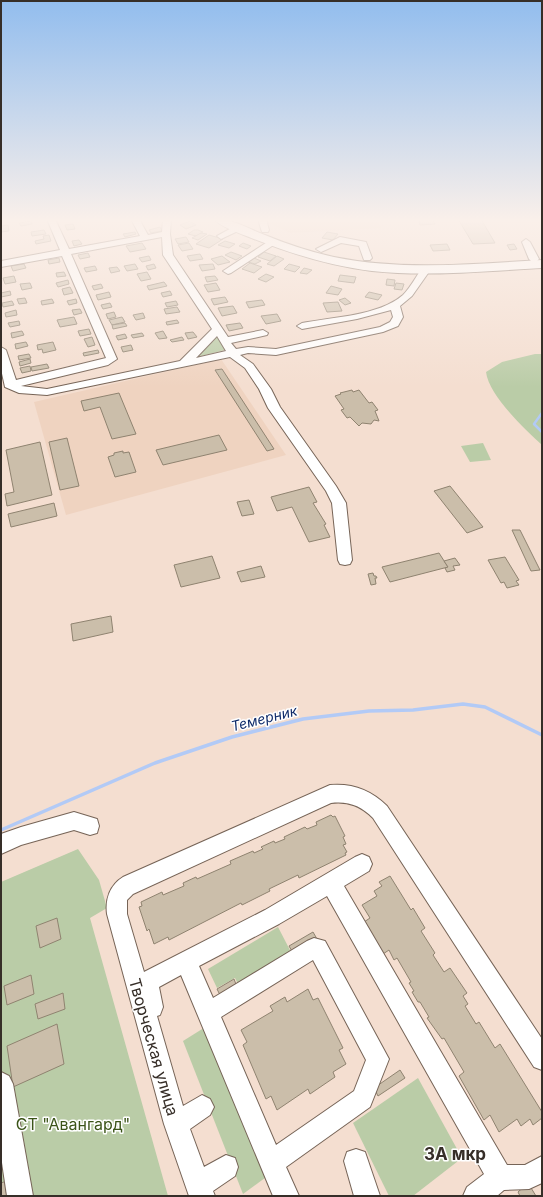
<svg xmlns="http://www.w3.org/2000/svg" width="543" height="1197" viewBox="0 0 543 1197" font-family="Inter,sans-serif">
	<style>
		.built { fill: #efd3c0 }
		.green { fill: #bacca7 }
		.lines { fill: none; stroke-linecap: round; stroke-linejoin: round }
		.stream-far1 { stroke: #b2caf6; stroke-width: 2.5 }
		.stream { stroke: #b2caf6; stroke-width: 3.5 }
		.building { fill: #cbbeaa; stroke: #8f8370 }
		.minor-casing { stroke: #766457; stroke-width: 2 }
		.major-casing { stroke: #766457; stroke-width: 2 }
		.minor { fill: #fff; fill-rule: evenodd }
		.major { fill: #fff; fill-rule: evenodd }
		.labels { text-anchor: middle; dominant-baseline: central; stroke-width: 3; stroke-linejoin: round; paint-order: stroke }
		.water-label { font-size: 14px; font-style: italic; fill: #0f2b69; stroke: #fff }
		.near-street-label { font-size: 16px; fill: #362e28; stroke: #fff }
		.near-park-label { font-size: 16px; fill: #3b5418; stroke: #fff }
		.near-neighbourhood-label { font-size: 17px; font-weight: bold; fill: #362e28; stroke: #fff }
	</style>
	<rect width="100%" height="100%" fill="#f4ded0"/>
	<g class="built">
		<polygon points="260,219 377,219 381,228 290,233"/>
		<polygon points="221,359 286,455 66,515 34,402"/>
	</g>
	<g class="green">
		<polygon points="216,335 225,350 197,357 198,354"/>
		<path d="M 535,354 L 542,354 L 542,445 C 525,429 489,396 486,372 L 502,362 Z"/>
		<polygon points="483,443 491,460 470,462 461,446"/>
		<polygon points="78,849 99,880 107,908 90,918 168,1196 1,1196 1,882"/>
		<polygon points="278,927 292,954 239,986 235,978 217,988 208,969"/>
		<polygon points="207,1026 269,1175 243,1194 183,1041"/>
		<polygon points="418,1078 462,1158 413,1196 389,1196 353,1123"/>
	</g>
	<g class="lines">
		<polyline class="stream-far1" points="542,413 534,424 542,432"/>
		<polyline class="stream" points="1,830 155,763 232,737 303,719 369,711 413,710 463,704 485,707 542,735"/>
	</g>
	<g class="building">
		<polygon points="418,219 432,219 435,224 420,225"/>
		<polygon points="458,219 481,219 495,243 473,244"/>
		<polygon points="31,221 32,224 21,226 19,223"/>
		<polygon points="190,221 196,225 186,229 180,225"/>
		<polygon points="73,224 75,229 67,230 65,225"/>
		<polygon points="8,225 9,231 1,232 1,226"/>
		<polygon points="160,227 162,231 151,233 149,230"/>
		<polygon points="44,230 46,234 32,236 31,232"/>
		<polygon points="194,230 198,230 203,232 196,236 188,234"/>
		<polygon points="135,232 136,234 125,237 123,234"/>
		<polygon points="327,232 338,234 333,240 322,238"/>
		<polygon points="201,233 207,234 198,240 192,238"/>
		<polygon points="49,235 51,241 36,244 35,241 44,239 43,236"/>
		<polygon points="209,235 223,239 209,248 196,244"/>
		<polygon points="186,237 189,242 178,244 175,239"/>
		<polygon points="79,240 82,244 74,246 72,241"/>
		<polygon points="225,241 235,244 229,248 218,245"/>
		<polygon points="142,243 146,249 130,252 126,246"/>
		<polygon points="189,243 193,249 182,251 178,245"/>
		<polygon points="243,243 251,246 247,249 239,246"/>
		<polygon points="447,244 450,250 433,251 430,245"/>
		<polygon points="514,244 517,249 510,250 507,245"/>
		<polygon points="231,252 242,256 236,260 225,255"/>
		<polygon points="264,252 276,256 270,261 258,257"/>
		<polygon points="88,253 90,257 80,259 78,255"/>
		<polygon points="200,254 203,259 190,261 187,256"/>
		<polygon points="149,256 151,260 142,262 139,258"/>
		<polygon points="222,256 230,262 218,265 211,259"/>
		<polygon points="277,256 284,259 274,266 267,264"/>
		<polygon points="59,258 60,262 49,264 48,260"/>
		<polygon points="254,258 261,261 255,264 248,262"/>
		<polygon points="250,263 262,267 254,273 242,269"/>
		<polygon points="24,264 26,268 13,271 11,266"/>
		<polygon points="135,264 138,269 127,271 124,266"/>
		<polygon points="154,264 156,268 148,270 146,266"/>
		<polygon points="213,264 215,269 202,271 199,265"/>
		<polygon points="289,264 300,267 295,272 284,269"/>
		<polygon points="95,266 97,270 86,272 84,268"/>
		<polygon points="117,267 120,271 111,273 109,268"/>
		<polygon points="304,268 312,270 307,274 300,273"/>
		<polygon points="64,272 66,276 57,277 56,273"/>
		<polygon points="147,272 151,279 141,281 137,274"/>
		<polygon points="266,274 274,277 266,282 258,279"/>
		<polygon points="340,275 356,277 354,283 338,281"/>
		<polygon points="14,276 16,282 5,284 3,278"/>
		<polygon points="215,276 218,280 207,282 205,277"/>
		<polygon points="387,279 395,280 394,286 386,285"/>
		<polygon points="68,280 69,284 58,287 56,283"/>
		<polygon points="164,282 167,286 149,290 147,286"/>
		<polygon points="30,283 32,288 22,290 20,284"/>
		<polygon points="216,283 220,290 208,292 204,285"/>
		<polygon points="396,283 404,284 402,290 394,289"/>
		<polygon points="101,284 103,288 94,290 92,286"/>
		<polygon points="331,286 342,289 338,295 326,293"/>
		<polygon points="70,287 73,293 64,295 62,289"/>
		<polygon points="10,291 11,295 1,297 1,293"/>
		<polygon points="170,291 172,295 163,297 161,293"/>
		<polygon points="109,292 111,297 98,300 96,295"/>
		<polygon points="369,292 382,295 378,300 365,297"/>
		<polygon points="225,297 228,302 214,305 211,299"/>
		<polygon points="25,298 27,303 19,304 17,299"/>
		<polygon points="345,298 351,303 345,305 339,300"/>
		<polygon points="52,299 54,303 42,305 41,301"/>
		<polygon points="76,299 77,303 69,305 67,301"/>
		<polygon points="262,300 265,305 249,308 246,302"/>
		<polygon points="12,301 14,305 3,307 2,303"/>
		<polygon points="176,301 178,305 167,307 165,303"/>
		<polygon points="338,302 342,311 327,312 323,303"/>
		<polygon points="110,303 112,307 103,309 101,305"/>
		<polygon points="233,306 237,313 222,316 218,308"/>
		<polygon points="177,307 180,312 166,314 164,309"/>
		<polygon points="80,309 82,313 74,315 72,310"/>
		<polygon points="16,310 17,315 6,317 5,313"/>
		<polygon points="114,312 116,317 108,319 106,314"/>
		<polygon points="143,313 145,318 136,320 133,315"/>
		<polygon points="277,314 281,321 266,324 261,316"/>
		<polygon points="74,317 77,324 60,327 57,320"/>
		<polygon points="122,317 125,322 112,325 109,320"/>
		<polygon points="177,320 179,323 167,325 166,322"/>
		<polygon points="19,321 20,325 10,327 8,323"/>
		<polygon points="125,323 127,326 113,329 112,325"/>
		<polygon points="240,323 243,328 229,331 226,325"/>
		<polygon points="89,329 91,334 80,336 78,331"/>
		<polygon points="22,331 24,335 12,338 11,333"/>
		<polygon points="163,331 167,338 159,339 155,333"/>
		<polygon points="193,332 197,337 188,339 185,333"/>
		<polygon points="142,333 144,336 133,338 131,335"/>
		<polygon points="125,334 127,338 118,340 116,336"/>
		<polygon points="92,337 95,345 88,347 84,339"/>
		<polygon points="182,337 184,340 172,342 170,340"/>
		<polygon points="26,342 28,346 16,349 15,344"/>
		<polygon points="53,342 56,350 43,353 42,349 38,350 37,345"/>
		<polygon points="131,345 133,350 123,352 121,347"/>
		<polygon points="98,350 99,353 84,356 83,353"/>
		<polygon points="29,354 31,358 19,360 18,356"/>
		<polygon points="30,359 31,363 20,366 19,362"/>
		<polygon points="47,364 49,368 32,371 31,367"/>
		<polygon points="30,366 31,371 22,373 20,368"/>
		<polygon points="222,369 274,449 267,451 215,370"/>
		<polygon points="352,390 353,392 359,390 369,403 372,402 378,410 375,411 379,421 374,420 371,424 362,423 359,426 350,417 347,418 341,410 344,409 335,396 341,394 340,393"/>
		<polygon points="119,393 136,434 112,439 100,407 84,411 81,401"/>
		<polygon points="219,435 227,450 163,465 156,450"/>
		<polygon points="67,438 79,486 60,490 49,442"/>
		<polygon points="40,442 52,495 7,506 5,494 14,492 6,450"/>
		<polygon points="123,451 123,453 129,452 136,472 115,477 108,457 114,455 114,453"/>
		<polygon points="450,486 483,527 467,533 434,491"/>
		<polygon points="309,487 317,502 313,503 326,524 324,525 330,537 309,542 292,507 277,511 271,497"/>
		<polygon points="249,500 254,514 242,516 237,502"/>
		<polygon points="54,503 57,516 11,527 8,514"/>
		<polygon points="512,530 520,530 540,570 531,571"/>
		<polygon points="439,553 448,567 390,582 382,567"/>
		<polygon points="212,556 220,578 181,587 174,565"/>
		<polygon points="505,557 519,580 516,581 519,585 507,588 504,582 501,583 488,560"/>
		<polygon points="455,558 460,565 453,566 455,570 447,572 445,568 448,567 444,561"/>
		<polygon points="261,566 265,577 241,582 237,572"/>
		<polygon points="373,573 374,576 376,576 377,578 375,578 376,584 371,585 368,574"/>
		<polygon points="111,616 113,632 73,641 71,624"/>
		<polygon points="331,815 333,817 335,816 345,836 343,837 346,844 343,845 347,852 345,853 346,855 299,878 298,875 269,889 270,891 242,905 241,903 169,940 168,937 154,944 149,929 147,931 139,907 142,906 141,902 162,892 163,895 184,886 183,883 196,877 197,879 231,864 230,861 253,851 254,853 263,849 261,847 274,841 275,843 285,839 284,837 305,827 307,829 317,825 316,822"/>
		<polygon points="390,876 411,910 413,908 425,928 421,931 435,953 433,955 444,972 450,968 467,993 463,996 468,1004 465,1006 476,1024 479,1022 495,1048 500,1044 542,1112 542,1118 533,1125 530,1119 521,1126 517,1119 499,1132 490,1115 484,1120 459,1076 464,1072 444,1038 442,1039 427,1018 429,1017 420,1002 418,1002 412,992 414,991 409,983 411,982 397,958 394,960 389,950 383,954 364,922 370,918 362,905 377,896 374,891 382,886 379,882"/>
		<polygon points="57,918 61,939 40,948 36,926"/>
		<polygon points="313,932 317,939 293,953 289,946"/>
		<polygon points="31,975 34,994 7,1005 4,986"/>
		<polygon points="234,979 237,987 221,997 217,989"/>
		<polygon points="308,989 313,1000 318,998 343,1048 339,1050 346,1064 333,1072 335,1077 310,1094 308,1089 277,1110 271,1096 266,1099 243,1045 247,1042 241,1030 273,1011 270,1006 285,997 287,1002"/>
		<polygon points="63,993 65,1009 38,1019 35,1004"/>
		<polygon points="57,1024 64,1064 13,1087 7,1046"/>
		<polygon points="400,1070 405,1078 378,1096 374,1088"/>
		<polygon points="9,1180 11,1196 1,1196 1,1183"/>
		<polygon points="528,1183 536,1196 520,1196 518,1192"/>
	</g>
	<g class="lines">
		<defs>
			<g id="minor">
				<path d="M 47,219 L 55,219 L 69,249 L 140,236 L 131,219 L 139,219 L 148,235 L 162,232 L 163,219 L 171,219 L 170,234 L 173,255 L 228,337 L 263,330 L 268,333 L 267,335 L 231,343 L 236,349 L 248,347 L 276,349 L 380,327 L 390,322 L 393,317 L 391,310 L 357,319 L 302,329 L 297,326 L 302,323 C 332,317 379,316 403,295 C 411,287 416,276 423,267 L 429,267 L 431,269 L 412,296 L 400,306 L 403,317 L 398,326 L 383,332 L 276,355 L 248,353 L 240,355 L 253,364 L 271,389 L 280,407 L 336,486 L 346,503 L 352,560 L 350,564 L 345,565 L 340,564 L 338,560 L 332,503 L 326,491 L 268,408 L 259,389 L 245,368 L 230,357 L 47,395 L 19,393 L 5,387 L 1,369 L 1,347 L 6,350 L 16,380 L 106,358 L 62,256 L 1,267 L 1,261 L 60,250 ZM 162,237 L 163,255 L 212,329 L 180,361 L 47,389 L 21,386 L 108,365 L 117,359 L 71,254 ZM 217,336 L 226,351 L 196,358 Z"/>
				<polygon points="258,219 266,219 269,230 268,232 262,232"/>
				<polygon points="237,225 240,226 240,230 221,239 217,236"/>
				<polygon points="340,237 366,242 372,258 370,260 364,260 359,246 341,243 321,252 316,249"/>
				<polygon points="272,239 276,242 275,244 231,273 228,274 223,271"/>
				<polygon points="526,239 530,242 539,259 537,261 531,261 529,259 522,242"/>
				<path d="M 330,785 C 352,783 371,790 387,806 L 542,1039 L 542,1070 L 534,1067 L 373,818 C 361,806 349,801 331,803 L 133,894 L 127,900 L 127,914 L 144,972 L 265,910 L 355,857 L 362,854 L 369,857 L 372,864 L 369,871 L 344,886 L 507,1165 L 525,1165 L 542,1156 L 542,1183 L 529,1189 L 504,1190 L 497,1196 L 463,1196 L 467,1187 L 484,1174 L 327,896 L 279,924 L 199,966 L 213,998 L 307,941 L 314,938 L 325,941 L 389,1059 L 370,1107 L 286,1167 L 299,1196 L 273,1196 L 181,975 L 159,987 L 163,1007 L 160,1015 L 157,1016 L 183,1106 L 202,1095 L 210,1099 L 214,1107 L 210,1115 L 190,1129 L 204,1167 L 226,1155 L 235,1158 L 238,1167 L 235,1176 L 213,1191 L 215,1196 L 189,1196 L 164,1124 L 107,914 C 105,899 110,885 123,877 ZM 313,960 L 366,1060 L 354,1091 L 276,1145 L 221,1017 Z"/>
				<polygon points="74,812 97,819 99,826 97,833 90,835 74,830 21,845 1,854 1,834 21,827"/>
				<polygon points="1,1072 9,1076 13,1084 33,1196 7,1196 1,1156"/>
				<polygon points="356,1149 365,1152 380,1196 354,1196 344,1161 347,1152"/>
			</g>
			<path id="major" d="M 214,219 C 234,219 246,228 265,235 C 287,244 310,252 334,257 C 403,271 473,264 542,260 L 542,268 C 486,271 428,277 372,271 C 331,266 292,254 254,239 C 244,235 220,227 214,219 Z"/>
		</defs>
		<use href="#minor" class="minor-casing"/>
		<use href="#major" class="major-casing"/>
		<use href="#minor" class="minor"/>
		<use href="#major" class="major"/>
	</g>
	<linearGradient id="sky" x2="0" y2="1"><stop stop-color="#92bdee"/><stop offset="0.57" stop-color="#faf0ea"/><stop offset="1" stop-color="#faf0ea" stop-opacity="0"/></linearGradient>
	<rect width="543" height="387" fill="url(#sky)"/>
	<g class="labels">
		<g class="water-label">
			<text transform="translate(264 718) rotate(-14)">Темерник</text>
		</g>
		<g class="near-street-label">
			<text transform="translate(154 1047) rotate(74)">Творческая улица</text>
		</g>
		<g class="near-park-label">
			<text x="73" y="1124">СТ "Авангард"</text>
		</g>
		<g class="near-neighbourhood-label">
			<text x="455" y="1154">3А мкр</text>
		</g>
	</g>
	<rect width="543" height="1197" fill="none" stroke="#362e28" stroke-width="4"/>
</svg>
